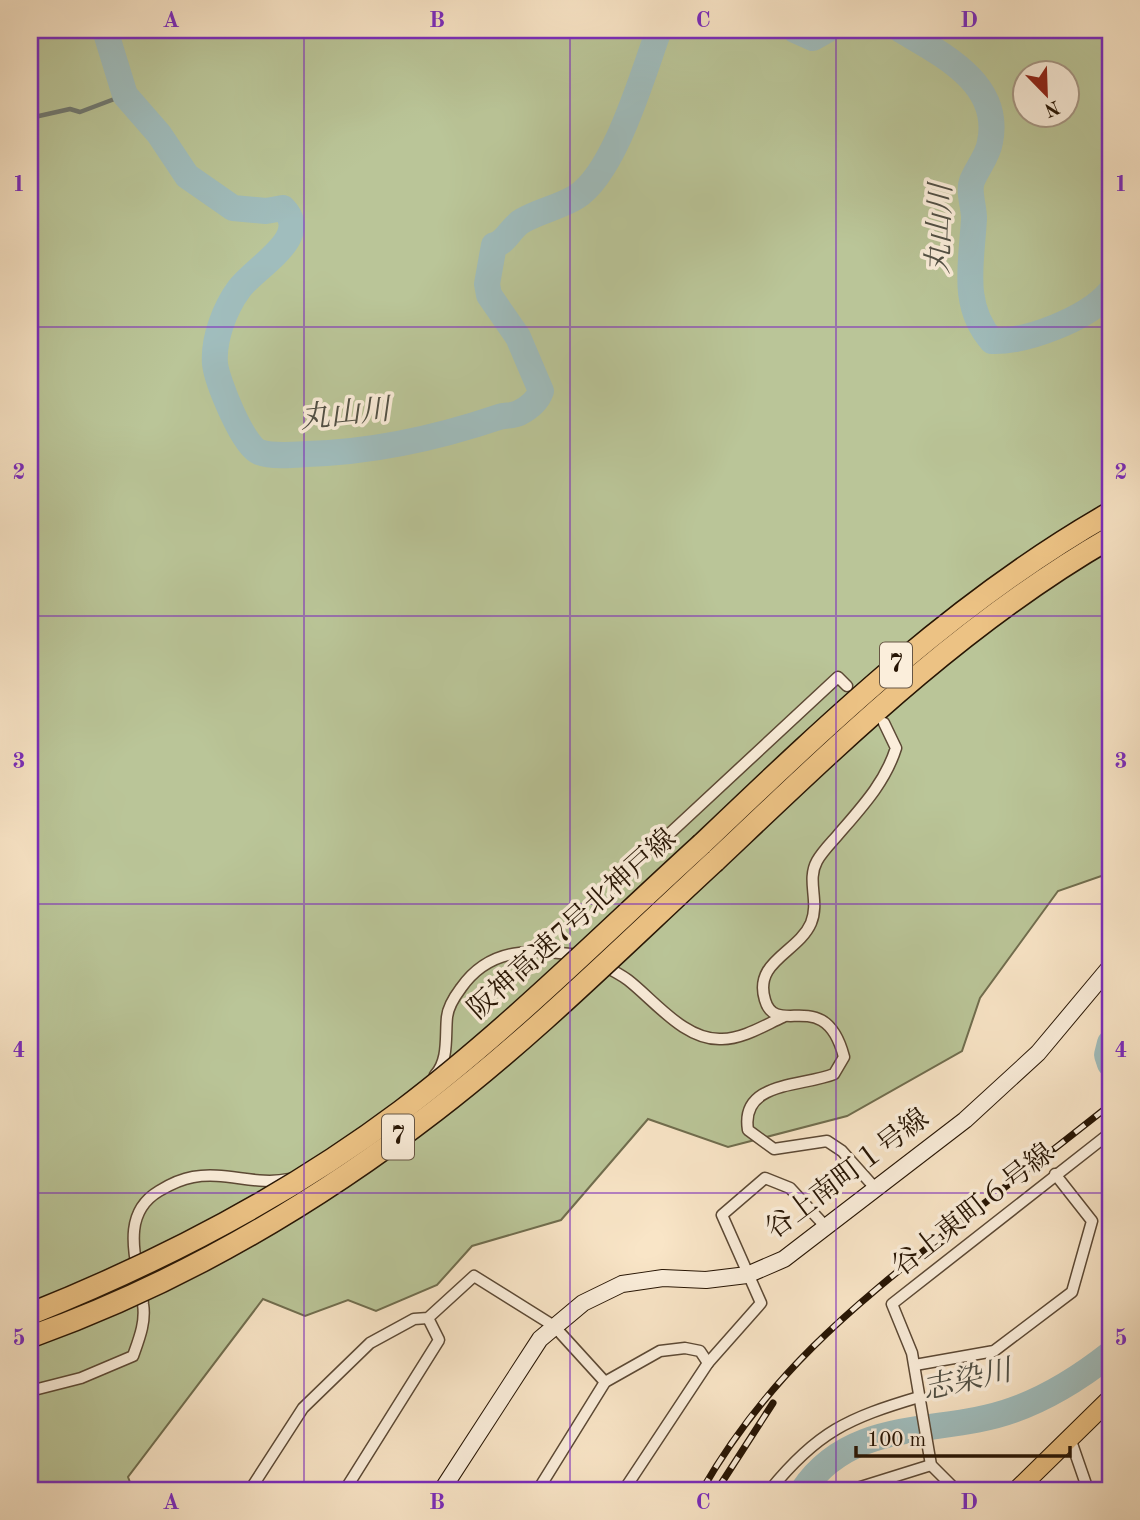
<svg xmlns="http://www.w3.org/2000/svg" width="1140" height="1520" viewBox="0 0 1140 1520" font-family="'Old Standard TT','Noto Serif JP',serif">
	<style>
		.green { fill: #bac598; stroke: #706d4e; stroke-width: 2; fill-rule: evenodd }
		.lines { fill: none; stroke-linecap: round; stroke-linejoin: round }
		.stream { stroke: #707a73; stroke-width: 4.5 }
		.river { stroke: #a0bdbd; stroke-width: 26 }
		.street-casing { stroke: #5c4935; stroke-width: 13 }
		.secondary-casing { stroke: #271504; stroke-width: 18 }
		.primary-casing { stroke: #271504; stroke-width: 20 }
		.highway-casing { stroke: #271504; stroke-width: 24 }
		.street { stroke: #fbeedb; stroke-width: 10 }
		.secondary { stroke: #fbeedb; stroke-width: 16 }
		.primary { stroke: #ecc284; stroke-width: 18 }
		.highway { stroke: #ecc284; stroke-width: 21 }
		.rail-casing { stroke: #271504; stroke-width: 7 }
		.rail { stroke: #fbeedb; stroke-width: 4.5; stroke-dasharray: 13; stroke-linecap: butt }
		.highway-bridge-casing { stroke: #271504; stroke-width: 24; stroke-linecap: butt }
		.highway-bridge { stroke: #ecc284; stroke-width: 21 }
		.grid { fill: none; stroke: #7b2cbf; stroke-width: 2; stroke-opacity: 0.55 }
		.labels { text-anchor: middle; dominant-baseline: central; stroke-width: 7; stroke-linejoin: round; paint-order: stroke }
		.shield { fill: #fbeedb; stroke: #675644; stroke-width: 2 }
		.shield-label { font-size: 26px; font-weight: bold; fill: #271504 }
		.street-label { font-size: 28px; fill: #271504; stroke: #fbeedb }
		.water-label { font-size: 30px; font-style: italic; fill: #515045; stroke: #fbeedb }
		.neatline { fill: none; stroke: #7b2cbf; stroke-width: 2.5 }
		.grid-label { font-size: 23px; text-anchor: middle; font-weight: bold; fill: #7b2cbf }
	</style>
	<rect width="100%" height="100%" fill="#f9e5c7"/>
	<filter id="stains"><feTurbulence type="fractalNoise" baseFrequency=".00286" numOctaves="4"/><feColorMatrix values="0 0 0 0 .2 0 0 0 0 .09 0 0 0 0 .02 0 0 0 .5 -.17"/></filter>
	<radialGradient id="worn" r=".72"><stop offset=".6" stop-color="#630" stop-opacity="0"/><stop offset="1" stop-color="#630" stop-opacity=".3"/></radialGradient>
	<path class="green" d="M 30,30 L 1110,30 L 1110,873 L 1058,891 L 980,998 L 962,1051 L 847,1116 L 728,1147 L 648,1119 L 561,1220 L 472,1246 L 437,1285 L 376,1311 L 348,1300 L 305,1316 L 263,1299 L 128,1477 L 133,1490 L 30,1490 ZM 1024,74 L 1066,74 L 1066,116 L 1024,116 Z"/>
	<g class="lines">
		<polyline class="stream" points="30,118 70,109 80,112 125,95"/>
		<g class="river">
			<path d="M 105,30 L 125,95 L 159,134 L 187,176 L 233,208 L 266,211 L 283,208 C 313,237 256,266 239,289 C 225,308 213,339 215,364 C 217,381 243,446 259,452 C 273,457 293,455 307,454 C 373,452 437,438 499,417 C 506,415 513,416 519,413 C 529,408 537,402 541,391 L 518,337 L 489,295 L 487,284 L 494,245 C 506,243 511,227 522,221 C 539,211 560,207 576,197 C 615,173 643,73 659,30"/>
			<polyline points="795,30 813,38 827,30"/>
			<path d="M 901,30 C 943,55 1002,84 990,142 C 988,156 977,168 972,181 C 968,192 974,206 974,218 C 972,261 960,305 992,341 C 1027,342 1087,319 1110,292"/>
			<polyline points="1110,1043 1107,1055 1110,1064"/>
			<path d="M 803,1490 C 853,1416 942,1436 1013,1410 C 1047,1398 1082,1376 1110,1354"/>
		</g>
		<defs>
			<g id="street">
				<polyline points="653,849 838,677 847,686"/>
				<path d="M 600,964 C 610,969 620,974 628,980 C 655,1001 685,1041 722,1039 C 743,1039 765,1025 783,1017"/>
				<path d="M 435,1075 C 449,1060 445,1036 447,1017 C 448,1007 455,996 461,988 C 491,945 534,950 579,955"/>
				<path d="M 875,1188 L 842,1151 L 827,1141 L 774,1149 L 748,1130 C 740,1081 802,1087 834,1074 L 844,1057 C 825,984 776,1039 765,1000 C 753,961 798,953 811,923 C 820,901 806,881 817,861 C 822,852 830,844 837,836 C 861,808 885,783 896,748 L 884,723"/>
				<polyline points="915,1365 994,1351 1072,1292 1092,1221 1055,1174"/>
				<path d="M 30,1391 L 81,1378 L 133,1356 C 139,1339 146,1322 143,1304 C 139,1265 117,1216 159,1191 C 169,1185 181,1179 193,1177 C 226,1171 256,1186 289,1179"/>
				<polyline points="1070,1438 1088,1490"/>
				<polyline points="250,1490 303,1408 370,1343 414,1319 428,1318 474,1276 554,1326 605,1382"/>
				<polyline points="345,1490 439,1340 428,1318"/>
				<polyline points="538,1490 605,1382 660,1351 685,1348 700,1351 708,1363"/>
				<polyline points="624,1490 708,1363 761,1303 722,1215 765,1178 790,1188 826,1227"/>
				<path d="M 770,1490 C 817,1432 848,1418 919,1397"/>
				<polyline points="851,1490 931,1465"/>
				<polyline points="956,1490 931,1465 912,1353 892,1304 1110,1133"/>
			</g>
			<polyline id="secondary" points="442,1490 540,1339 583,1303 622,1284 663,1278 706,1280 747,1275 784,1259 965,1120 1038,1053 1110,967"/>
			<polyline id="primary" points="1017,1490 1110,1399"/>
			<g id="highway">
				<path d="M 702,844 C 829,723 957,600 1110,513"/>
				<path d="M 715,861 C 839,744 961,624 1110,538"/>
			</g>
		</defs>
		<use href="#street" class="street-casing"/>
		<use href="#secondary" class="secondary-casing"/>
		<use href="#primary" class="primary-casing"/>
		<use href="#highway" class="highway-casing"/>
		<use href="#street" class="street"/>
		<use href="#secondary" class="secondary"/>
		<use href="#primary" class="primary"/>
		<use href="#highway" class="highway"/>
		<defs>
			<g id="rail">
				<path d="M 702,1490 C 767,1377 849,1309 950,1230 C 1004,1188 1057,1147 1110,1105"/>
				<polyline points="717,1490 773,1403"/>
			</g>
		</defs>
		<use href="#rail" class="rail-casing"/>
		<use href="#rail" class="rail"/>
		<defs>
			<g id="highway-bridge">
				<path d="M 30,1314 C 160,1262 289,1195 401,1111 C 508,1030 603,934 702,844"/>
				<path d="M 30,1337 C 175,1285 313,1205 435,1111 C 534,1035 623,946 715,861"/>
			</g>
		</defs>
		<use href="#highway-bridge" class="highway-bridge-casing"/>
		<use href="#highway-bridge" class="highway-bridge"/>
	</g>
	<path class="grid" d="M 304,30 L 304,1490M 570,30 L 570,1490M 836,30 L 836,1490M 30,327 L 1110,327M 30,616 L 1110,616M 30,904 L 1110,904M 30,1193 L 1110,1193"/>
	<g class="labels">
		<g class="shield">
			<rect x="880" y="642.5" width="32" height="45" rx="5"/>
			<rect x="382" y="1114.5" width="32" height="45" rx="5"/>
		</g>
		<g class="shield-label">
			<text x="896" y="665">7</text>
			<text x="398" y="1137">7</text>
		</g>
		<g class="street-label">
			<text transform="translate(573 925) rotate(-42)">阪神高速7号北神戸線</text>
			<text transform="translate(848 1175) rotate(-37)">谷上南町１号線</text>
			<text transform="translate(974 1211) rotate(-38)">谷上東町６号線</text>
		</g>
		<g class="water-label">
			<text transform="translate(941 229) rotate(-88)">丸山川</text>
			<text transform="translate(345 415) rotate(-6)">丸山川</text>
			<text transform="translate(967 1381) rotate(-13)">志染川</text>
		</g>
	</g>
	<rect width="1140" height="1520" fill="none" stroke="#f9e5c7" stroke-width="77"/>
	<g transform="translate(1046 94) rotate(157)"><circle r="33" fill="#fbeedb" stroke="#a69785" stroke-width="2"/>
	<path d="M0-5L12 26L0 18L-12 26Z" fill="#8f2418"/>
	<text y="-10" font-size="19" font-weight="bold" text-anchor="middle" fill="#271504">N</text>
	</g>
	<path d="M856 1446v10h214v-10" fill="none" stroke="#271504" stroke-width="3.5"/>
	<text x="867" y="1446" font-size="21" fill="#271504" stroke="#fbeedb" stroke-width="5" paint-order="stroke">100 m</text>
	<rect x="38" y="38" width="1064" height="1444" class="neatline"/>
	<g class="grid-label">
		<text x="171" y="27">A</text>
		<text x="437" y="27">B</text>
		<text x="703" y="27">C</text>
		<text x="969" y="27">D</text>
		<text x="19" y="191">1</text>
		<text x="1121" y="191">1</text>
		<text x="19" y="479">2</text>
		<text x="1121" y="479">2</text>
		<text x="19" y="768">3</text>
		<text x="1121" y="768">3</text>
		<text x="19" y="1057">4</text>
		<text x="1121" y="1057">4</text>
		<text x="19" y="1345">5</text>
		<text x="1121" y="1345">5</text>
		<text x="171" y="1509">A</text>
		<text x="437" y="1509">B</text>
		<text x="703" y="1509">C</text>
		<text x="969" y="1509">D</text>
	</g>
	<rect width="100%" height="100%" filter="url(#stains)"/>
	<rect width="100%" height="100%" fill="url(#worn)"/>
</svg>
